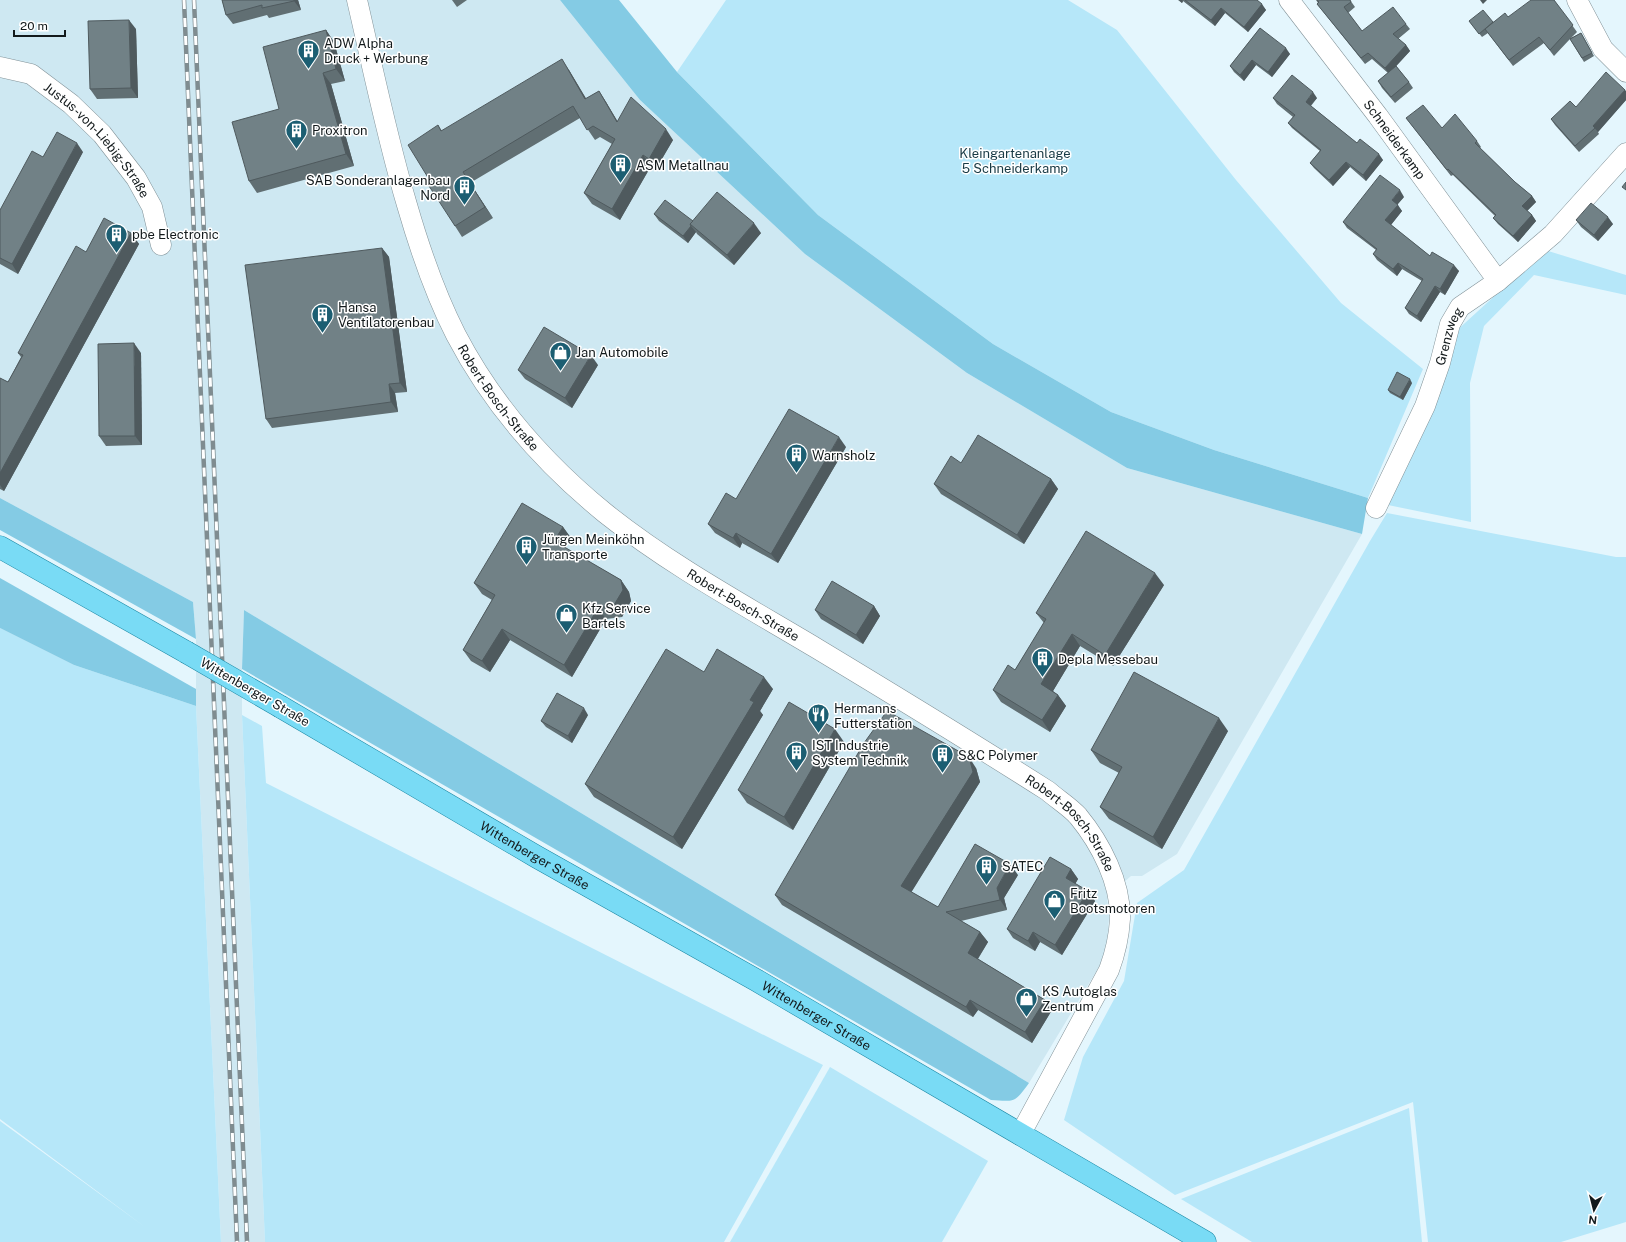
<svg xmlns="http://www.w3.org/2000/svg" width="1626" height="1242" viewBox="0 0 1626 1242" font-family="'Public Sans',sans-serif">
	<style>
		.built { fill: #cee8f2 }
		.green { fill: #b6e7f9 }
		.forest { fill: #84cbe4 }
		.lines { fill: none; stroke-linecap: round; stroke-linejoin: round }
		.minor-casing { stroke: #829298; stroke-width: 21 }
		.major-casing { stroke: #1b88a4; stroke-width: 23 }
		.minor { stroke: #fff; stroke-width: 20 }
		.major { stroke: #79dbf5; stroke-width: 22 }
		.rail-casing { stroke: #7f8c90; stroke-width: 4.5 }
		.rail { stroke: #fff; stroke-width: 3; stroke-dasharray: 9; stroke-linecap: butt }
		.major-bridge-casing { stroke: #1b88a4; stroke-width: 23; stroke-linecap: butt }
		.major-bridge { stroke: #79dbf5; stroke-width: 22 }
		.wall { fill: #616f73 }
		.shaded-wall { fill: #4f5a5e }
		.building { fill: #718186; stroke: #4f5a5e }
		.labels { text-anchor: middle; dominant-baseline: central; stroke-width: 3; stroke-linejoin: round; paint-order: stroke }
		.poi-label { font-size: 13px; fill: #131a1c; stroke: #fff; text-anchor: start }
		.street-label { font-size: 13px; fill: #131a1c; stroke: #fff }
		.park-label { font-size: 13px; fill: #183a45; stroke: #fff }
	</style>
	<rect width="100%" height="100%" fill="#e4f6fd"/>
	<polygon class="built" points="0,0 560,0 640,100 805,254 967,373 1127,468 1362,534 1177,854 1142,876 1131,876 1107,897 1109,917 1107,944 1100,965 1029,1083 244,610 242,669 242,715 265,1242 221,1242 196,706 196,639 193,602 0,498"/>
	<g class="green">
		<polygon points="726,0 1068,0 1117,30 1236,180 1341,303 1423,369 1368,498 1214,450 1111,412 993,344 818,215 677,72"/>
		<polygon points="1545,250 1626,275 1626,295 1534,275 1484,326 1470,383 1471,522 1383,504 1454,333"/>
		<polygon points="1387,513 1616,557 1626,557 1626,1222 1561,1242 1428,1242 1413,1102 1175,1195 1064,1120 1083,1057 1124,981 1137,903 1184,870 1370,541"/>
		<polygon points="0,628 74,665 196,706 221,1242 0,1242 0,1121 145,1227 0,1119"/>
		<polygon points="242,715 262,726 266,783 823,1065 724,1242 265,1242"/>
		<polygon points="830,1067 988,1161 942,1242 730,1242"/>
		<polygon points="1409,1108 1422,1242 1252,1242 1181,1199"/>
	</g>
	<g class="forest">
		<polygon points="560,0 619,0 677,72 818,215 993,344 1111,412 1214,450 1368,498 1362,534 1127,468 967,373 805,254 640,100"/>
		<polygon points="0,498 193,602 196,639 0,530"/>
		<polygon points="0,578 196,689 196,706 74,665 0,628"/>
		<path d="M 244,610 L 1029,1083 C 1015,1102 1016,1102 991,1100 L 242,669 Z"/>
	</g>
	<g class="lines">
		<defs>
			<g id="minor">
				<path id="s1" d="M 357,0 C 373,69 387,138 407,205 C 420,250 435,294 456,335 C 492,404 545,464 605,513 C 670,565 744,605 816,648 C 894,695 971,742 1048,791 C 1057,799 1070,807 1078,816 C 1101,844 1121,883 1120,919 C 1119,937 1115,954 1109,970 L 1020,1135"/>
				<path id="s2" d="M 1289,0 L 1378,116 L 1498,281"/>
				<polyline points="1577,0 1603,49 1626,72"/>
				<path id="s3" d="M 0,67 L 31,74 L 71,104 L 102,134 L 136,178 L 152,207 L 161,245"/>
				<path id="s4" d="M 1376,508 L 1425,406 L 1440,363 L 1450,324 L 1460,307 L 1498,281 L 1553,234 L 1626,153"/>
			</g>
			<g id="major">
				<polyline points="0,547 186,652"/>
				<path id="s5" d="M 281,707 L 537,857 L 756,980 L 1205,1242"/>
			</g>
		</defs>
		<use href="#minor" class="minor-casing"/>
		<use href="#major" class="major-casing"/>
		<use href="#minor" class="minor"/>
		<use href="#major" class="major"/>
		<defs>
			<g id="rail">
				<polyline points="184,0 237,1242"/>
				<polyline points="194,0 247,1242"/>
			</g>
		</defs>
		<use href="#rail" class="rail-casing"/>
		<use href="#rail" class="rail"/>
		<defs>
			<polyline id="major-bridge" points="186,652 281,707"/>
		</defs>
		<use href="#major-bridge" class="major-bridge-casing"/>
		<use href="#major-bridge" class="major-bridge"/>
	</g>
	<g class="wall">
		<polygon points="222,0 298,0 301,10 269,18 267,15 233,24 226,15"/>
		<polygon points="452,0 467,0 457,7"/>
		<polygon points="1178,0 1257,0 1266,10 1248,32 1225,13 1215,26 1183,1 1182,3"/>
		<polygon points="1316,0 1350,0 1355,7 1348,13 1362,31 1406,24 1410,29 1398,39 1406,45 1410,51 1396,66 1409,82 1413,88 1395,103 1382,88 1378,81 1388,73 1372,59 1365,64 1317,4 1318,3"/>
		<polygon points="1554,0 1577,32 1571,38 1581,33 1594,56 1584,62 1570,39 1554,56 1544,43 1513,66 1488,33 1482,37 1469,21 1493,22"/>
		<polygon points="1260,28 1290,54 1272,77 1256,65 1244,81 1234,72 1230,66"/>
		<polygon points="136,29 138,98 97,99 90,89"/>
		<polygon points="326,30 334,42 345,81 331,84 354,166 257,193 249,181 279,109"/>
		<polygon points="569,70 586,99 599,91 606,102 617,121 673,140 656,169 651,166 620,220 592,204 584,193 612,144 600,137 595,140 580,118 470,183 493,218 462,237 455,226 432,184 438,125 442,131"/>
		<polygon points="1626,91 1626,100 1598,132 1599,134 1579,152 1555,125 1551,119 1576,107"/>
		<polygon points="1273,98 1317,98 1311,106 1357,143 1383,160 1366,181 1350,167 1333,186 1314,168 1310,163 1320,151 1292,128 1288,123 1293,117 1277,104"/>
		<polygon points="1406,118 1442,128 1477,141 1481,147 1480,148 1515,182 1532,196 1536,202 1527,211 1532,215 1536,221 1518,242 1498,224 1493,218 1495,216 1453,175 1451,176"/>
		<polygon points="83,152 18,274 0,264 0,210 43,157"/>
		<polygon points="1404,197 1397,205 1402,211 1391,225 1430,256 1459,271 1445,295 1440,292 1421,322 1409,314 1405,308 1422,281 1402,269 1397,276 1377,260 1373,254 1376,250 1347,228 1343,222"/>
		<polygon points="654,214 693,221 761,233 734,265 697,234 696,232 688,243 659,221"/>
		<polygon points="1576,220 1613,224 1598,241 1581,227"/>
		<polygon points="131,233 139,244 4,491 0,489 0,378 8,382 21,357 18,353 86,252"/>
		<polygon points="382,248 389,257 407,392 395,393 398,412 272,428 266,419"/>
		<polygon points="141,353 142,445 106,446 99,436"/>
		<polygon points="598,365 572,408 525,379 518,370"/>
		<polygon points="1412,383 1403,400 1390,393 1388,390"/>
		<polygon points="846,447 778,563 742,543 740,548 715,533 708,524 736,499"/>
		<polygon points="961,463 1051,479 1058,489 1024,544 941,494 934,484"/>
		<polygon points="563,527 571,538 565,548 621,580 629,592 631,601 622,617 606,619 572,677 510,640 490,672 471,661 463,650 492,600 482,594 474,583"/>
		<polygon points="1164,585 1113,666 1080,646 1053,691 1058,695 1066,706 1050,732 1001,702 993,690 1015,670 1044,623 1036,613"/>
		<polygon points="874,606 880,616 863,644 821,619 815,610"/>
		<polygon points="704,672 773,689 760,711 763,715 682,849 594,797 585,784"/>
		<polygon points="588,715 572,743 546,727 541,721"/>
		<polygon points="1228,731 1162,849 1109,819 1100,807 1119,773 1100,763 1091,750"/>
		<polygon points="844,742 793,830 747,803 738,790"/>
		<polygon points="976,768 980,782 911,892 938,907 1018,875 1004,898 1007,910 961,921 980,932 988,942 978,959 1045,1000 1052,1010 1032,1043 978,1010 973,1017 782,905 775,895"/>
		<polygon points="1071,869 1078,879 1075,884 1095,901 1062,955 1040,942 1035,951 1013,938 1007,929"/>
	</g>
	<g class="shaded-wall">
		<polygon points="294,0 298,0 301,10 294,1"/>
		<polygon points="1179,0 1182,0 1183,1 1182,3"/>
		<polygon points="1480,0 1487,0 1483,4"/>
		<polygon points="1262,4 1266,10 1248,32 1244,27"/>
		<polygon points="1221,8 1225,13 1215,26 1211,20"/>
		<polygon points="129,20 136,29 138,98 131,88"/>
		<polygon points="326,30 334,42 345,81 336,69"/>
		<polygon points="1406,45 1410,51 1389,74 1385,68"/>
		<polygon points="1286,48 1290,54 1272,77 1268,72"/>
		<polygon points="562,59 569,70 593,110 585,99"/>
		<polygon points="1252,60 1256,65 1244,81 1240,75"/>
		<polygon points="323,73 331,84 354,166 346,154"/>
		<polygon points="1625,90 1626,91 1626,100 1598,132 1593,126"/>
		<polygon points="599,91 606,102 624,132 617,122"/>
		<polygon points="1313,92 1317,98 1309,107 1306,102"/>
		<polygon points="666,129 673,140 656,169 649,159"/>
		<polygon points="77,143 83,152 18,274 12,264"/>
		<polygon points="1379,154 1383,160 1366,181 1363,175"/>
		<polygon points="643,155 651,166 620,220 612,209"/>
		<polygon points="1346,162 1350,167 1333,186 1329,180"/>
		<polygon points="463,172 470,183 493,218 485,207"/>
		<polygon points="1400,190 1404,197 1396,206 1392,200"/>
		<polygon points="1532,196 1536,202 1526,212 1522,206"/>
		<polygon points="1398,205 1402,211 1390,226 1385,220"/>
		<polygon points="1532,215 1536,221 1518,242 1513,236"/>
		<polygon points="1608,217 1613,224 1598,241 1594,235"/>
		<polygon points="754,223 761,233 734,265 727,255"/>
		<polygon points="691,226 696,232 688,243 683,236"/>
		<polygon points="131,233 139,244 4,491 0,485 0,473"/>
		<polygon points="382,248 389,257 407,392 400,383"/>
		<polygon points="1398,263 1402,269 1397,276 1393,269"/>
		<polygon points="1454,265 1459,271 1445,295 1440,289"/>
		<polygon points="1435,286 1440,292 1421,322 1417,316"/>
		<polygon points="134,343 141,353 142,445 135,436"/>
		<polygon points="591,355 598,365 572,408 565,398"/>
		<polygon points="1410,379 1412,383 1403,400 1400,397"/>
		<polygon points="389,384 395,393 398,412 391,402"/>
		<polygon points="839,437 846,447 778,563 771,554"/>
		<polygon points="1051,479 1058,489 1024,544 1017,535"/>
		<polygon points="563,527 571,538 562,553 554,541"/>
		<polygon points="736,533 742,543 740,548 733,538"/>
		<polygon points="1155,573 1164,585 1113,666 1105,655"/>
		<polygon points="621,580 629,592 631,601 622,617 614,605"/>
		<polygon points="874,606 880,616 863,644 856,635"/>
		<polygon points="598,608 606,619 572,677 564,665"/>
		<polygon points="502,629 510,640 490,672 482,661"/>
		<polygon points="1072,634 1080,646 1050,696 1041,684"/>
		<polygon points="764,677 773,689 760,711 763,715 682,849 673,837 750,700"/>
		<polygon points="1058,695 1066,706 1050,732 1042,720"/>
		<polygon points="584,708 588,715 572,743 568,736"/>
		<polygon points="1219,718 1228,731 1162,849 1153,837"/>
		<polygon points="835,729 844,742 793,830 784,817"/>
		<polygon points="969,757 976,768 980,782 909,896 901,886"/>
		<polygon points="1010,864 1018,875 1004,898 1007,910 1000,900 997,888"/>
		<polygon points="1071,869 1078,879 1073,888 1066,878"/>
		<polygon points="1088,891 1095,901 1062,955 1055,945"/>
		<polygon points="980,932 988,942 975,963 968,953"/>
		<polygon points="1033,932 1040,942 1035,951 1028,941"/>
		<polygon points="970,1000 978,1010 973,1017 966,1007"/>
		<polygon points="1045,1000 1052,1010 1032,1043 1025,1032"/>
	</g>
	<g class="building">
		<polygon points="222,0 294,0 294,1 262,8 262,5 226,15"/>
		<polygon points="1185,0 1257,0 1262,4 1244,27 1221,8 1211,20"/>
		<polygon points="1317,0 1350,0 1351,2 1344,7 1362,31 1393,7 1406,24 1393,34 1406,45 1385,68 1368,53 1361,58 1317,4 1319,2"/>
		<polygon points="1531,0 1554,0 1573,25 1550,50 1539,37 1509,60 1485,29 1505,13 1508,17"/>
		<polygon points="1483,10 1493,22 1479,34 1469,21"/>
		<polygon points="129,20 131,88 90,89 88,21"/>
		<polygon points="1260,28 1286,48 1268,72 1252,60 1240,75 1230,66"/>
		<polygon points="326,30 336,69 323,73 346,154 249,181 232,122 279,109 263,47"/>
		<polygon points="1581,33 1592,53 1582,58 1570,39"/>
		<polygon points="562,59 585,99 599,91 617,122 631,97 666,129 649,159 643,155 612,209 584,193 615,139 593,126 587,130 573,106 463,172 485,207 455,226 429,186 432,184 408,145 438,125 441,131"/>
		<polygon points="1396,66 1409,82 1391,97 1378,81"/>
		<polygon points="1606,72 1625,90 1593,126 1595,128 1575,146 1551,119 1570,101 1576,107"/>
		<polygon points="1292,75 1313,92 1306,102 1357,143 1360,139 1379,154 1363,175 1346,162 1329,180 1310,163 1321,150 1288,123 1295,115 1273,98"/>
		<polygon points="1423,105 1442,128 1455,114 1477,141 1475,143 1515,182 1532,196 1522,206 1532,215 1513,236 1493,218 1496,215 1448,169 1447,170 1406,118"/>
		<polygon points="57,132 77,143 12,264 0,258 0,210 32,151 43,157"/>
		<polygon points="1380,175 1400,190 1392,200 1398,205 1385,220 1430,256 1432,252 1454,265 1440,289 1435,286 1417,316 1405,308 1423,279 1398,263 1393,269 1373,254 1377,249 1343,222"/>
		<polygon points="1626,182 1626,190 1622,187"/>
		<polygon points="717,192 754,223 727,255 690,224"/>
		<polygon points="665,200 693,221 690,224 691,226 683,236 654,214"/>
		<polygon points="1591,203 1608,217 1594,235 1576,220"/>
		<polygon points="104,218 131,233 0,473 0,378 8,382 23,355 18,353 76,246 86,252"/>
		<polygon points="382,248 400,383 389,384 391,402 266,419 245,265"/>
		<polygon points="544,327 591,355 565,398 518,370"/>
		<polygon points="134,343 135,436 99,436 98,344"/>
		<polygon points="1397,372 1410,379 1400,397 1388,390"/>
		<polygon points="789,409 839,437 771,554 736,533 733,538 708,524 726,493 736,499"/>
		<polygon points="978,435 1051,479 1017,535 934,484 951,456 961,463"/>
		<polygon points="522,503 563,527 554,541 621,580 623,590 614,605 598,608 564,665 502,629 482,661 463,650 495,595 474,583"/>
		<polygon points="1086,531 1155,573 1105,655 1072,634 1041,684 1058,695 1042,720 993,690 1008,665 1015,670 1046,619 1036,613"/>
		<polygon points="832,581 874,606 856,635 815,610"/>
		<polygon points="666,649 704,672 717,649 764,677 750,700 754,702 673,837 585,784"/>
		<polygon points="1134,672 1219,718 1153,837 1100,807 1122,767 1091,750"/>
		<polygon points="557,693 584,708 568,736 541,721"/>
		<polygon points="789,702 835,729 784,817 738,790"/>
		<polygon points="887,711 969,757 973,772 901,886 938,907 975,844 1010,864 997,888 1000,900 946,912 980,932 968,953 1045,1000 1025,1032 970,1000 966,1007 775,895 864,743"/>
		<polygon points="1050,857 1071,869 1066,878 1088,891 1055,945 1033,932 1028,941 1007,929"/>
	</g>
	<defs>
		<symbol id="building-pin" viewBox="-11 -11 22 30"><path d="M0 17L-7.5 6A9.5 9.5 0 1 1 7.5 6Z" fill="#1c5e72" stroke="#fff"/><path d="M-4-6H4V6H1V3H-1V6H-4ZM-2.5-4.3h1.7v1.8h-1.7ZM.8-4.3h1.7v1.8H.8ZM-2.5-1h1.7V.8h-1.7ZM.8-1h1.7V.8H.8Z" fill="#fff"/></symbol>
		<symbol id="shop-pin" viewBox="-11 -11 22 30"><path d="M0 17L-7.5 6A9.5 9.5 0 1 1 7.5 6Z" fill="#1c5e72" stroke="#fff"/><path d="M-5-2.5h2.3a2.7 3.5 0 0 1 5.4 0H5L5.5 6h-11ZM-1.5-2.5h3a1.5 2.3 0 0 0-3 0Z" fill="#fff"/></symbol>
		<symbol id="restaurant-pin" viewBox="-11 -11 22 30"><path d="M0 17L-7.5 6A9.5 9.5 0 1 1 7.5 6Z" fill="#1c5e72" stroke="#fff"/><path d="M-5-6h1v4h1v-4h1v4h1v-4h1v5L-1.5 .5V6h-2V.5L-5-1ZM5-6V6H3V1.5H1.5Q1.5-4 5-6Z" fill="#fff"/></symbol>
	</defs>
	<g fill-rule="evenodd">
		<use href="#building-pin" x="296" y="38" width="25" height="34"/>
		<use href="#building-pin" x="284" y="118" width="25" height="34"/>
		<use href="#building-pin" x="608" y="152" width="25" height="34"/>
		<use href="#building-pin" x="452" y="174" width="25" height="34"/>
		<use href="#building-pin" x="104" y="222" width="25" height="34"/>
		<use href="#building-pin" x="310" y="302" width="25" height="34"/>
		<use href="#shop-pin" x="548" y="340" width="25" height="34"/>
		<use href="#building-pin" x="784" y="442" width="25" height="34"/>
		<use href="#building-pin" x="514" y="534" width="25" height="34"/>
		<use href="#shop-pin" x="554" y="602" width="25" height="34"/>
		<use href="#building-pin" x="1030" y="646" width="25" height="34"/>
		<use href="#restaurant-pin" x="806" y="702" width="25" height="34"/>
		<use href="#building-pin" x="784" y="740" width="25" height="34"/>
		<use href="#building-pin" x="930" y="742" width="25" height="34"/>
		<use href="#building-pin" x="974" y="854" width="25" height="34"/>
		<use href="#shop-pin" x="1042" y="888" width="25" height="34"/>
		<use href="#shop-pin" x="1014" y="986" width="25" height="34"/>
	</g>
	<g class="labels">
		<g class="poi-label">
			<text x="324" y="43">ADW Alpha<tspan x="324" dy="15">Druck + Werbung</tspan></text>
			<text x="312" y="130">Proxitron</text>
			<text x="636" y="165">ASM Metallnau</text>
			<text x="450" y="180" text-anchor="end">SAB Sonderanlagenbau<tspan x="450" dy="15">Nord</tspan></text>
			<text x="132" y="234">pbe Electronic</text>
			<text x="338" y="307">Hansa<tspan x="338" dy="15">Ventilatorenbau</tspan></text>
			<text x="576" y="352">Jan Automobile</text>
			<text x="812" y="455">Warnsholz</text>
			<text x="542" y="539">Jürgen Meinköhn<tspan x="542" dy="15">Transporte</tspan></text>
			<text x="582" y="608">Kfz Service<tspan x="582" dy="15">Bartels</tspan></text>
			<text x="1058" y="659">Depla Messebau</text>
			<text x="834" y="708">Hermanns<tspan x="834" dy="15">Futterstation</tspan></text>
			<text x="812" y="745">IST Industrie<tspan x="812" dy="15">System Technik</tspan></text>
			<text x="958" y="755">S&amp;C Polymer</text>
			<text x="1002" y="866">SATEC</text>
			<text x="1070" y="893">Fritz<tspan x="1070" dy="15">Bootsmotoren</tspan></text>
			<text x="1042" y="991">KS Autoglas<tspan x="1042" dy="15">Zentrum</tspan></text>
		</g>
		<g class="street-label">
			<text stroke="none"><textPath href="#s2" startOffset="175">Schneiderkamp</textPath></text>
			<text stroke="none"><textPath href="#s3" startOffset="126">Justus-von-Liebig-Straße</textPath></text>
			<text stroke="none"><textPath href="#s4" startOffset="187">Grenzweg</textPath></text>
			<text stroke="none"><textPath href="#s1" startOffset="426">Robert-Bosch-Straße</textPath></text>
			<text stroke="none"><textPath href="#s1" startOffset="750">Robert-Bosch-Straße</textPath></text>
			<text transform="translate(255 692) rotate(30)">Wittenberger Straße</text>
			<text stroke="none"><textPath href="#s1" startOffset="1146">Robert-Bosch-Straße</textPath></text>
			<text stroke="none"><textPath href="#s5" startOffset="294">Wittenberger Straße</textPath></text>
			<text stroke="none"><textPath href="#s5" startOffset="618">Wittenberger Straße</textPath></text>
		</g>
		<g class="park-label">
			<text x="1015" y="153">Kleingartenanlage<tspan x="1015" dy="15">5 Schneiderkamp</tspan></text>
		</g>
	</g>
	<g transform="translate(1594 1210) rotate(187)" stroke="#ffffff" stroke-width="3" paint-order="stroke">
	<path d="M0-3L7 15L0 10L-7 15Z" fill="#131a1c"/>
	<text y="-6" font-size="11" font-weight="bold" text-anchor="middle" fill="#131a1c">N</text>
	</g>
	<path d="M14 30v6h51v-6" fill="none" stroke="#131a1c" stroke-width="2"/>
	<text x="20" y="30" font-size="12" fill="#131a1c" stroke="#ffffff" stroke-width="3" paint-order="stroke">20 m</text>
</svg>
